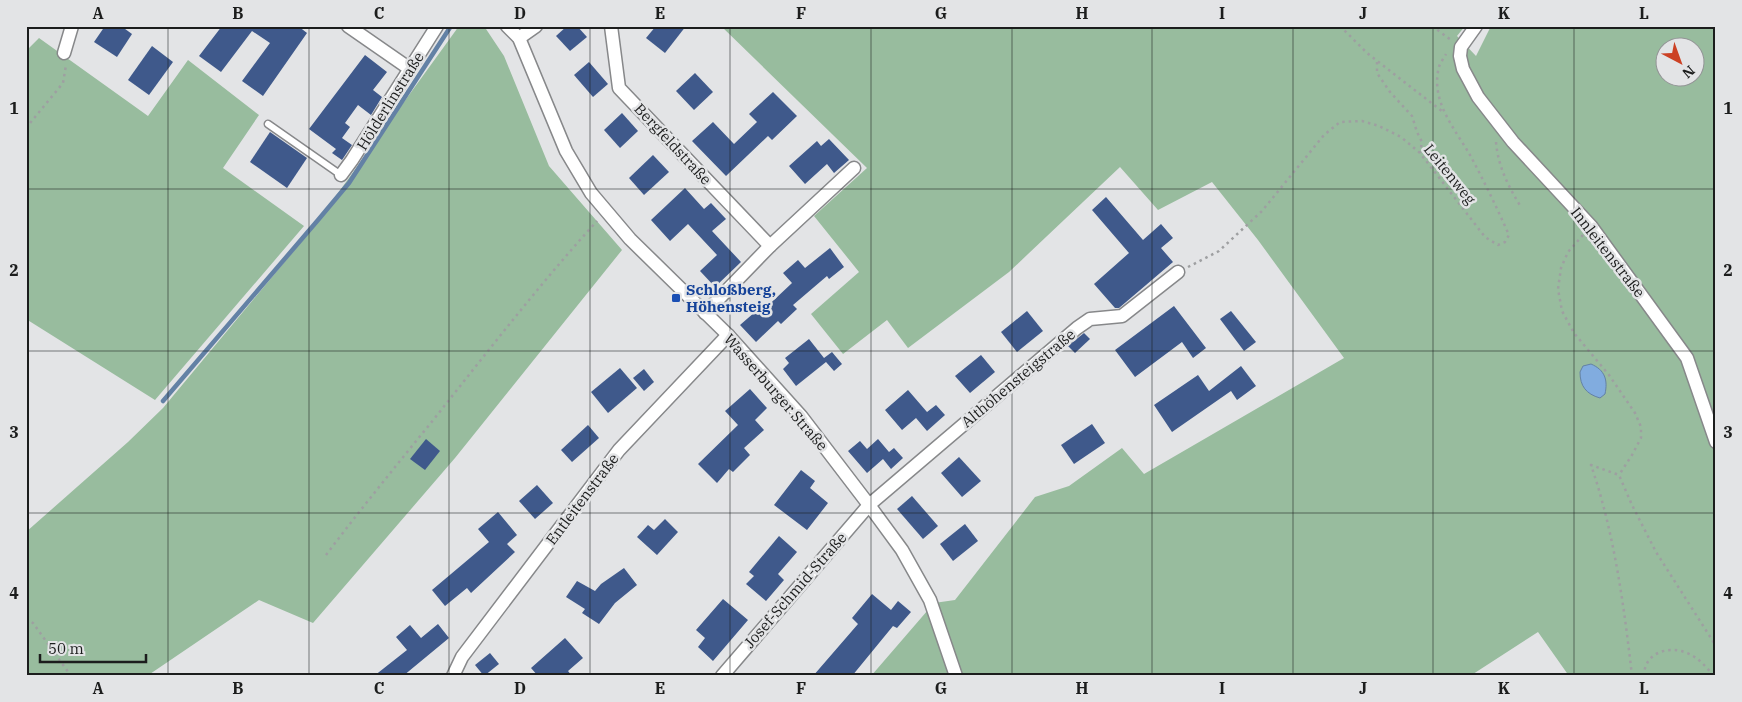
<svg xmlns="http://www.w3.org/2000/svg" width="1742" height="702" viewBox="0 0 1742 702" font-family="'IBM Plex Serif',serif">
	<style>
		.green { fill: #98bc9e; fill-rule: evenodd }
		.water { fill: #81acdf; stroke: #6381a5 }
		.lines { fill: none; stroke-linecap: round; stroke-linejoin: round }
		.stream { stroke: #6381a5; stroke-width: 4.5 }
		.building { fill: #3f598b }
		.lane-casing { stroke: #87888a; stroke-width: 9 }
		.street-casing { stroke: #87888a; stroke-width: 15 }
		.path { stroke: #9e9fa1; stroke-width: 2.5; stroke-dasharray: 2.5 4; stroke-linecap: butt }
		.lane { stroke: #fff; stroke-width: 6 }
		.street { stroke: #fff; stroke-width: 12 }
		.grid { fill: none; stroke: #1c1d1d; stroke-width: 1; stroke-opacity: 0.55 }
		.transit-dot { fill: #1a4fb4; stroke: #e3e4e6; stroke-width: 2 }
		.labels { text-anchor: middle; dominant-baseline: central; stroke-width: 5; stroke-linejoin: round; paint-order: stroke }
		.street-label { font-size: 15px; fill: #1c1d1d; stroke: #e3e4e6 }
		.transit-label { font-size: 15px; font-weight: bold; fill: #164399; stroke: #e3e4e6; text-anchor: start }
		.neatline { fill: none; stroke: #1c1d1d; stroke-width: 2 }
		.grid-label { font-size: 16px; text-anchor: middle; font-weight: bold; fill: #1c1d1d }
	</style>
	<rect width="100%" height="100%" fill="#e3e4e6"/>
	<g class="green">
		<polygon points="459,26 484,26 504,56 549,166 622,250 455,458 313,623 259,600 147,676 26,676 26,532 128,442 163,408 312,229"/>
		<path d="M 721,26 L 1465,26 L 1457,36 L 1476,56 L 1491,26 L 1716,26 L 1716,676 L 1569,676 L 1538,632 L 1470,676 L 871,676 L 934,603 L 955,600 L 1035,497 L 1069,486 L 1122,448 L 1144,474 L 1344,358 L 1258,240 L 1212,182 L 1158,210 L 1120,167 L 1009,272 L 908,348 L 887,320 L 843,354 L 811,314 L 859,272 L 814,216 L 867,168 ZM 1664,48 L 1694,48 L 1694,78 L 1664,78 Z"/>
		<polygon points="39,38 148,116 188,60 259,115 223,168 304,226 155,400 26,319 26,51"/>
	</g>
	<path class="water" d="M 1591,364 C 1605,370 1608,380 1605,394 L 1600,398 C 1586,394 1580,386 1580,372 L 1583,366 Z"/>
	<g class="lines">
		<polyline class="stream" points="163,401 318,220 349,183 451,26"/>
	</g>
	<g class="building">
		<polygon points="105,26 121,26 132,34 117,57 94,42"/>
		<polygon points="222,26 298,26 307,33 263,96 242,81 270,43 252,31 221,72 199,56"/>
		<polygon points="567,26 577,26 587,37 570,51 556,36"/>
		<polygon points="656,26 686,26 665,53 646,38"/>
		<polygon points="152,46 173,62 149,95 128,80"/>
		<polygon points="365,55 387,72 373,90 382,97 371,115 358,105 345,123 350,127 342,138 352,145 342,160 332,153 336,149 309,129"/>
		<polygon points="589,62 608,84 593,97 574,75"/>
		<polygon points="695,73 713,92 694,110 676,91"/>
		<polygon points="773,92 797,116 772,140 768,136 726,176 692,141 713,122 734,144 757,122 749,114"/>
		<polygon points="622,113 638,131 620,148 604,130"/>
		<polygon points="270,132 307,158 287,188 250,162"/>
		<polygon points="829,139 849,160 834,173 827,164 805,184 789,166 817,141 821,146"/>
		<polygon points="653,155 669,172 644,195 629,178"/>
		<polygon points="685,188 704,209 711,203 726,219 712,231 741,262 715,287 700,271 717,255 688,224 670,241 651,220"/>
		<polygon points="1106,197 1143,240 1161,224 1173,238 1161,248 1173,262 1119,308 1115,308 1094,284 1129,253 1092,210"/>
		<polygon points="830,248 844,267 829,279 827,276 793,305 797,309 781,324 778,321 756,342 740,325 755,312 758,315 792,283 783,273 798,260 805,268"/>
		<polygon points="1174,306 1206,348 1193,358 1182,342 1135,377 1115,350"/>
		<polygon points="1027,311 1043,331 1017,352 1001,332"/>
		<polygon points="1231,311 1256,342 1244,351 1220,319"/>
		<polygon points="1084,333 1090,339 1075,353 1068,346"/>
		<polygon points="809,339 824,358 832,352 842,364 834,371 826,362 796,386 783,369 789,363 785,358"/>
		<polygon points="981,355 995,372 970,393 955,376"/>
		<polygon points="1241,366 1256,386 1237,400 1231,391 1172,432 1154,405 1198,375 1209,391"/>
		<polygon points="620,368 637,388 608,413 591,392"/>
		<polygon points="644,369 654,382 644,391 633,378"/>
		<polygon points="750,389 767,408 755,420 764,430 744,448 750,455 733,472 729,469 717,483 698,464 738,425 725,411"/>
		<polygon points="908,390 927,412 936,405 945,415 927,431 916,418 902,430 885,410"/>
		<polygon points="1092,424 1105,443 1074,464 1061,445"/>
		<polygon points="588,425 599,438 572,462 561,450"/>
		<polygon points="426,439 440,451 425,470 410,459"/>
		<polygon points="878,439 889,452 894,448 903,458 891,469 883,459 867,473 848,451 860,441 867,449"/>
		<polygon points="959,457 981,481 962,497 941,473"/>
		<polygon points="801,470 815,481 810,488 828,503 807,530 774,505"/>
		<polygon points="537,485 553,503 535,519 519,501"/>
		<polygon points="912,496 938,526 923,539 897,509"/>
		<polygon points="498,512 517,535 507,544 515,552 471,593 467,588 445,606 432,590 489,542 478,529"/>
		<polygon points="665,519 678,532 657,555 637,537 648,525 654,530"/>
		<polygon points="965,524 978,541 953,561 940,544"/>
		<polygon points="779,536 797,552 778,574 784,580 766,601 746,584 754,576 749,572"/>
		<polygon points="624,568 637,585 615,603 599,624 582,613 585,609 566,597 577,581 595,591 601,584"/>
		<polygon points="872,594 891,610 898,601 911,612 897,628 893,626 852,676 813,676 858,624 852,618"/>
		<polygon points="723,599 748,620 713,661 698,647 705,638 696,630"/>
		<polygon points="438,624 449,638 403,676 374,676 407,650 396,637 410,625 421,638"/>
		<polygon points="565,638 583,658 568,671 572,676 538,676 531,668"/>
		<polygon points="490,653 499,664 484,676 475,665"/>
	</g>
	<g class="lines">
		<defs>
			<polyline id="lane" points="268,124 341,175"/>
			<g id="street">
				<polyline points="348,26 410,69"/>
				<polyline points="507,26 519,38 566,151 591,193 630,239 728,335 801,416 869,505 902,550 930,600 956,676"/>
				<polyline points="611,26 619,88 770,246"/>
				<polyline points="1476,26 1461,47 1460,56 1463,69 1470,82 1478,97 1513,142 1591,226 1687,358 1716,442"/>
				<polyline points="519,38 536,26"/>
				<polyline points="64,53 72,26"/>
				<polyline points="341,175 352,160 437,26"/>
				<polyline points="705,313 770,246 854,168"/>
				<polyline points="453,676 462,657 619,450 728,335"/>
				<polyline points="722,676 869,505 1077,328 1090,319 1122,316 1178,272"/>
			</g>
		</defs>
		<use href="#lane" class="lane-casing"/>
		<use href="#street" class="street-casing"/>
		<g class="path">
			<polyline points="1340,26 1367,53 1443,112"/>
			<polyline points="1432,26 1451,40"/>
			<polyline points="1377,62 1377,73 1390,92 1412,116 1417,132 1422,142 1420,153"/>
			<polyline points="26,128 63,83 66,65"/>
			<path d="M 1496,142 C 1498,166 1508,186 1521,207"/>
			<polyline points="1583,235 1568,252 1561,268 1558,289 1562,311 1574,333 1609,375 1635,413 1641,427 1641,438 1632,455 1619,475"/>
			<path d="M 1188,267 L 1219,251 L 1262,211 L 1324,135 L 1340,122 L 1362,121 L 1379,126 L 1401,137 L 1420,153 L 1485,237 L 1498,245 L 1505,242 L 1509,235 C 1497,208 1484,181 1470,155 C 1455,129 1430,101 1439,67 C 1440,63 1444,58 1446,54"/>
			<path d="M 326,555 C 360,510 395,467 430,424 C 485,355 538,286 597,221"/>
			<polyline points="26,619 33,623 71,676"/>
			<path d="M 1632,676 C 1624,605 1614,532 1591,465 L 1619,475 L 1632,505 L 1656,552 L 1716,646"/>
			<path d="M 1644,676 C 1644,653 1668,645 1687,653 C 1698,657 1706,667 1714,676"/>
		</g>
		<use href="#lane" class="lane"/>
		<use href="#street" class="street"/>
	</g>
	<path class="grid" d="M 168,26 L 168,676M 309,26 L 309,676M 449,26 L 449,676M 590,26 L 590,676M 730,26 L 730,676M 871,26 L 871,676M 1012,26 L 1012,676M 1152,26 L 1152,676M 1293,26 L 1293,676M 1433,26 L 1433,676M 1574,26 L 1574,676M 26,189 L 1716,189M 26,351 L 1716,351M 26,513 L 1716,513"/>
	<rect class="transit-dot" x="671" y="293" width="10" height="10" rx="2.5"/>
	<g class="labels">
		<g class="street-label">
			<text transform="translate(390 101) rotate(-58)">Hölderlinstraße</text>
			<text transform="translate(673 144) rotate(47)">Bergfeldstraße</text>
			<text transform="translate(1450 174) rotate(51)">Leitenweg</text>
			<text transform="translate(1608 252) rotate(52)">Innleitenstraße</text>
			<text transform="translate(1018 378) rotate(-40)">Althöhensteigstraße</text>
			<text transform="translate(776 392) rotate(49)">Wasserburger Straße</text>
			<text transform="translate(582 499) rotate(-53)">Entleitenstraße</text>
			<text transform="translate(795 590) rotate(-49)">Josef-Schmid-Straße</text>
		</g>
		<g class="transit-label">
			<text x="686" y="289">Schloßberg,<tspan x="686" dy="17">Höhensteig</tspan></text>
		</g>
	</g>
	<rect width="1742" height="702" fill="none" stroke="#e3e4e6" stroke-width="55"/>
	<g transform="translate(1680 62) rotate(139)"><circle r="24" fill="#e3e4e6" stroke="#939496"/>
	<path d="M0-4L9 19L0 12L-9 19Z" fill="#cc4124"/>
	<text y="-8" font-size="14" font-weight="bold" text-anchor="middle" fill="#1c1d1d">N</text>
	</g>
	<path d="M40 654v8h106v-8" fill="none" stroke="#1c1d1d" stroke-width="2.5"/>
	<text x="48" y="654" font-size="15" fill="#1c1d1d" stroke="#e3e4e6" stroke-width="4" paint-order="stroke">50 m</text>
	<rect x="28" y="28" width="1686" height="646" class="neatline"/>
	<g class="grid-label">
		<text x="98" y="19">A</text>
		<text x="238" y="19">B</text>
		<text x="379" y="19">C</text>
		<text x="520" y="19">D</text>
		<text x="660" y="19">E</text>
		<text x="801" y="19">F</text>
		<text x="941" y="19">G</text>
		<text x="1082" y="19">H</text>
		<text x="1222" y="19">I</text>
		<text x="1363" y="19">J</text>
		<text x="1504" y="19">K</text>
		<text x="1644" y="19">L</text>
		<text x="14" y="114">1</text>
		<text x="1728" y="114">1</text>
		<text x="14" y="276">2</text>
		<text x="1728" y="276">2</text>
		<text x="14" y="438">3</text>
		<text x="1728" y="438">3</text>
		<text x="14" y="599">4</text>
		<text x="1728" y="599">4</text>
		<text x="98" y="694">A</text>
		<text x="238" y="694">B</text>
		<text x="379" y="694">C</text>
		<text x="520" y="694">D</text>
		<text x="660" y="694">E</text>
		<text x="801" y="694">F</text>
		<text x="941" y="694">G</text>
		<text x="1082" y="694">H</text>
		<text x="1222" y="694">I</text>
		<text x="1363" y="694">J</text>
		<text x="1504" y="694">K</text>
		<text x="1644" y="694">L</text>
	</g>
</svg>
